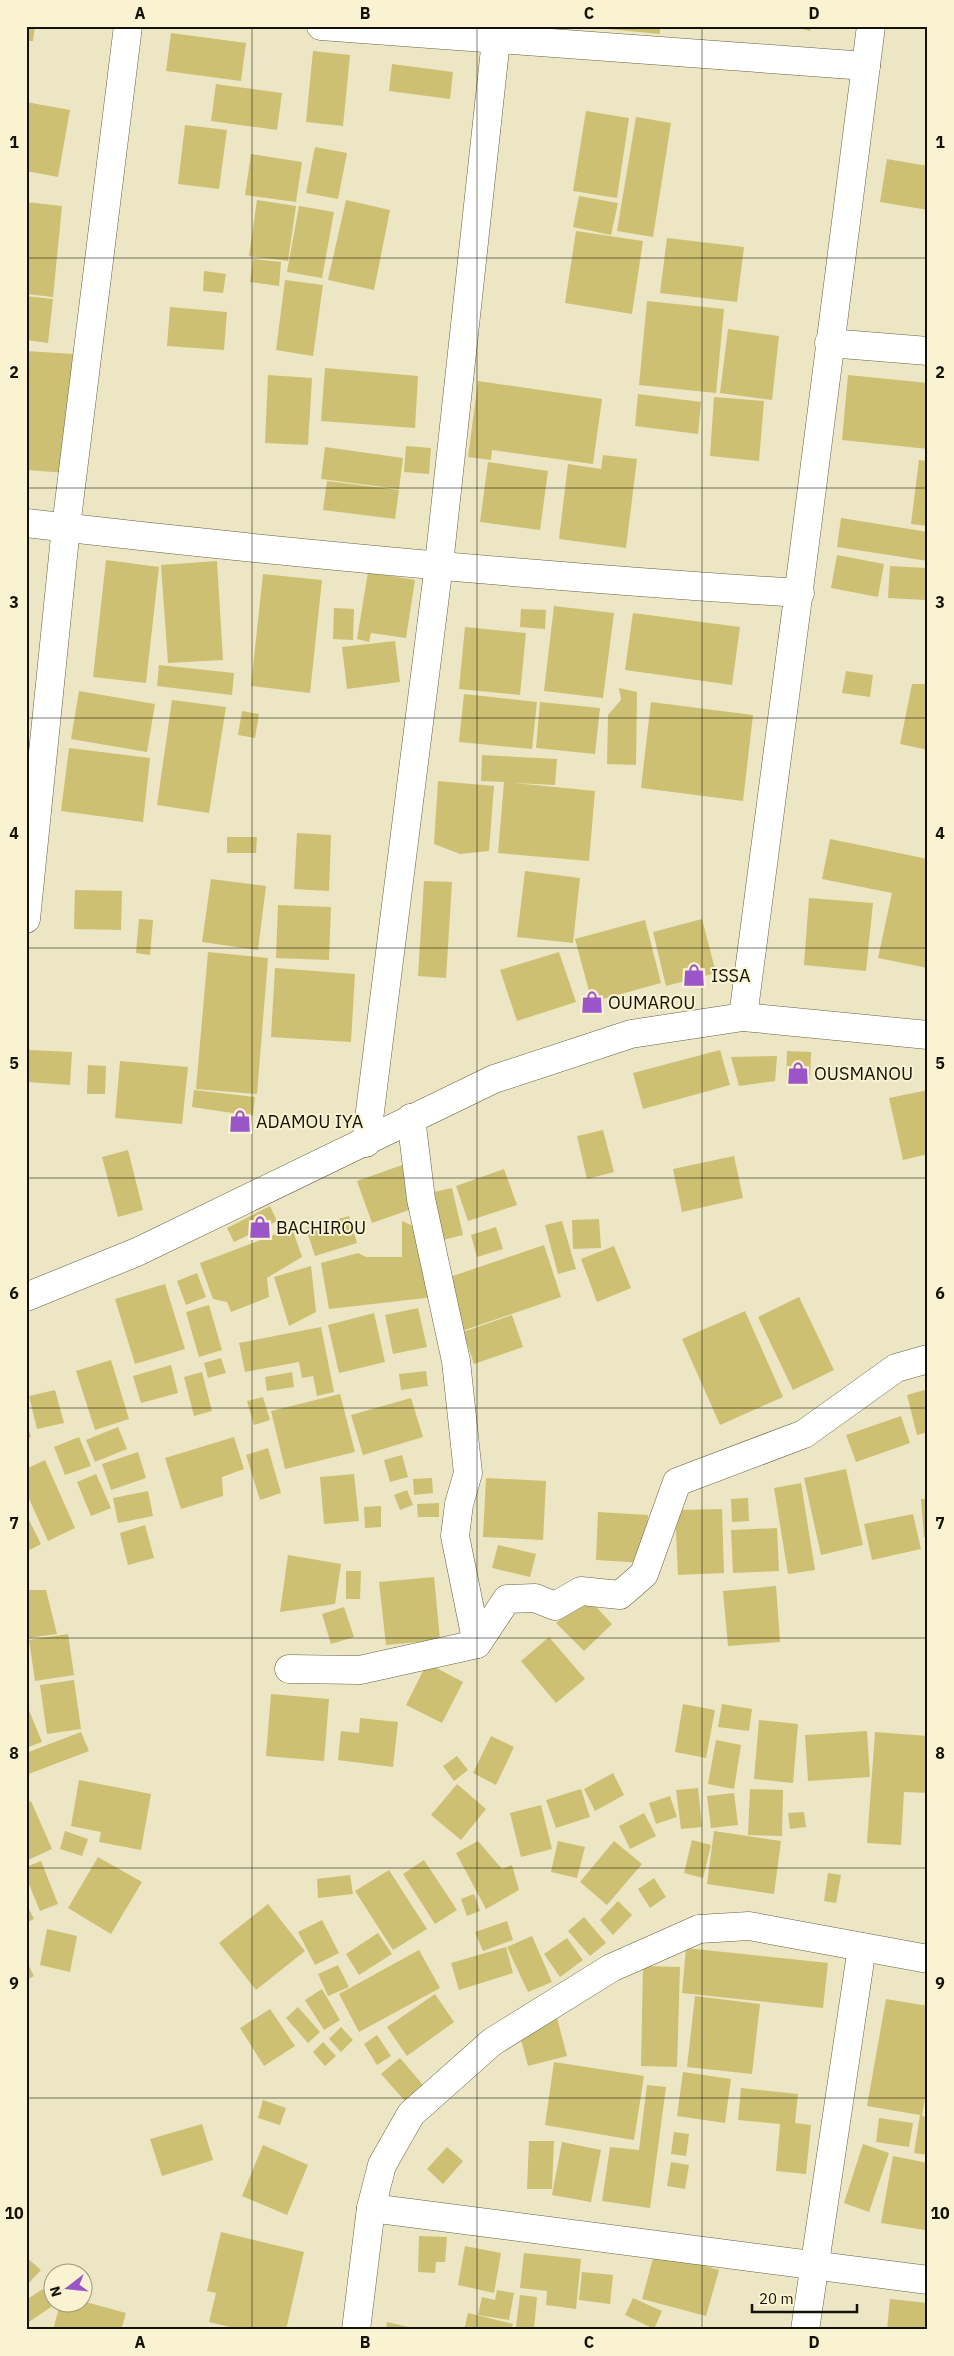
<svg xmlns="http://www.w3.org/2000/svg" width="954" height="2356" viewBox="0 0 954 2356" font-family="'IBM Plex Sans',sans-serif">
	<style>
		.building { fill: #cec072 }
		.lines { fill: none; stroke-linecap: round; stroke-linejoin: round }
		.minor-casing { stroke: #666143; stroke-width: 29 }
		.minor { stroke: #fff; stroke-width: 28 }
		.grid { fill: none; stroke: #141206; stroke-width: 1; stroke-opacity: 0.55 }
		.labels { text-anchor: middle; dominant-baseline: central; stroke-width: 4; stroke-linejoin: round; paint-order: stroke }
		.poi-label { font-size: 18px; fill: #141206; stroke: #f9f3d1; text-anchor: start }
		.neatline { fill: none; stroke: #141206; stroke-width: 2 }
		.grid-label { font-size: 16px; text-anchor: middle; font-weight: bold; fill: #141206 }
	</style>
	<rect width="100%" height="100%" fill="#ece6c4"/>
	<g class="building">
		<polygon points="26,26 35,26 33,41 26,41"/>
		<polygon points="607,26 660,26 660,34 607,29"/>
		<polygon points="792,26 811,26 810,31"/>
		<polygon points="171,33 246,43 241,81 166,71"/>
		<polygon points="313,51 350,55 343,126 306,122"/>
		<polygon points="392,64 453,72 450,99 389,91"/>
		<polygon points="216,84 282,93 277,130 211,121"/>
		<polygon points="26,102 70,110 58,177 26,171"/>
		<polygon points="586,111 629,118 617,198 573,191"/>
		<polygon points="636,117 671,123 653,237 617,231"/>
		<polygon points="185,125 227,130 219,189 178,184"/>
		<polygon points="315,147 347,153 338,199 306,193"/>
		<polygon points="251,154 302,162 296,202 245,195"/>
		<polygon points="887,159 928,166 928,210 880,202"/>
		<polygon points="579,196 618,203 611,235 573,227"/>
		<polygon points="257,200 296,206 288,261 249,256"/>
		<polygon points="346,200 390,210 374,290 328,280"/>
		<polygon points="26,202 62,206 53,297 26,294"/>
		<polygon points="299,206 334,212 322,278 287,272"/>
		<polygon points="576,231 643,241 632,314 565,303"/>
		<polygon points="667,238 744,247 737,302 660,293"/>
		<polygon points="253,259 281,262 279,286 250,282"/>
		<polygon points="204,271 226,274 223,293 203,291"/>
		<polygon points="285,280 323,285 313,356 276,350"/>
		<polygon points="26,296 53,299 48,343 26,340"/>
		<polygon points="647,301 724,309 716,393 639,385"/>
		<polygon points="170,307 227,312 224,350 167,346"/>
		<polygon points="728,329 779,336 772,400 720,393"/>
		<polygon points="26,351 73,354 67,473 26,470"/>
		<polygon points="325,368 418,376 415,428 321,421"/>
		<polygon points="268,375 312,378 308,445 265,443"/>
		<polygon points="848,375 928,383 928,449 842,440"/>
		<polygon points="478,381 602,399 593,464 492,450 491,460 468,457"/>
		<polygon points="638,394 701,402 698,434 635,426"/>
		<polygon points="714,397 764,401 759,461 710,456"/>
		<polygon points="406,446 431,448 429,474 404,472"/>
		<polygon points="325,447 403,458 399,489 321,479"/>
		<polygon points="603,455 637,459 626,548 559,539 568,464 601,469"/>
		<polygon points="919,460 928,461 928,526 911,524"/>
		<polygon points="488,462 548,471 540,530 480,522"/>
		<polygon points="327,481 399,490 395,519 323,510"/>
		<polygon points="841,518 928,532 928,561 837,547"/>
		<polygon points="837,555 884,564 878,597 831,588"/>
		<polygon points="106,560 159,567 146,683 93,677"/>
		<polygon points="217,561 223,660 168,663 161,565"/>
		<polygon points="890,566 926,568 925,600 888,598"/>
		<polygon points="368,572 415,580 406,638 371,633 369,642 357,639"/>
		<polygon points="263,574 322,580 310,693 251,686"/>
		<polygon points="554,606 614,613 603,698 544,691"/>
		<polygon points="334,608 354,609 353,640 333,639"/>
		<polygon points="521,609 546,610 545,629 520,627"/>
		<polygon points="633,613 740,627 732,685 625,670"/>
		<polygon points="465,627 526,633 520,695 459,689"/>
		<polygon points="395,641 400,682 347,689 342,647"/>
		<polygon points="159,665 234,673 232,695 157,686"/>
		<polygon points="846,671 873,675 870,697 842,693"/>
		<polygon points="912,684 928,684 928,750 900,744"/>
		<polygon points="619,688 637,692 636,765 607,764 608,715 621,700"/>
		<polygon points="79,691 155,704 147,752 71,739"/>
		<polygon points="464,694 537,702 532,749 459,742"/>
		<polygon points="172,700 226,707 209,813 157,805"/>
		<polygon points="540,702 600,708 595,754 536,748"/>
		<polygon points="651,702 753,715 743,801 641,788"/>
		<polygon points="242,711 259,714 255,738 238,735"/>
		<polygon points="69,748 150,758 143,822 61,811"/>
		<polygon points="482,755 557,759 555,785 514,783 595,791 589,861 498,853 504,782 481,781"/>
		<polygon points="438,781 494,786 489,851 460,854 434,844"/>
		<polygon points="297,833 331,835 329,891 294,889"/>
		<polygon points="227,837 257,837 256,853 227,853"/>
		<polygon points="830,839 928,859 928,968 878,958 892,893 822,879"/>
		<polygon points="525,871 580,878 573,943 517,937"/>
		<polygon points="211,879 266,886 258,950 202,942"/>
		<polygon points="424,881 452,882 446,978 418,976"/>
		<polygon points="75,890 122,891 121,930 74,929"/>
		<polygon points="809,898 873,903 866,971 804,965"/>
		<polygon points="278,905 331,907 329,960 276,958"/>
		<polygon points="139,919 153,920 150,955 136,953"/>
		<polygon points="702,919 716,973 666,986 653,932"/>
		<polygon points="645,920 661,983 592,1002 575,939"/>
		<polygon points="208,952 268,958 257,1094 196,1089"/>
		<polygon points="559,952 576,1002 517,1021 500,970"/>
		<polygon points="275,968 355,974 351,1042 271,1037"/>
		<polygon points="29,1050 72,1052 70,1085 27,1082"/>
		<polygon points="720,1050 730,1085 643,1109 633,1073"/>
		<polygon points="787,1051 811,1052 810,1085 786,1083"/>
		<polygon points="777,1056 775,1081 739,1086 731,1057"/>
		<polygon points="120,1061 188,1067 182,1124 115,1118"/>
		<polygon points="88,1065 106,1066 105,1094 87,1094"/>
		<polygon points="194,1090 255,1097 253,1116 192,1107"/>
		<polygon points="928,1090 928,1154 903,1160 889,1098"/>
		<polygon points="603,1130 614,1172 587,1179 577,1136"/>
		<polygon points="128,1150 143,1210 118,1217 102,1157"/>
		<polygon points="734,1156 743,1198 682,1212 673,1169"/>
		<polygon points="405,1164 420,1206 372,1223 357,1181"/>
		<polygon points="504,1169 517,1205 468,1221 456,1186"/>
		<polygon points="452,1188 463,1235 439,1241 429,1193"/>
		<polygon points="270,1206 277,1221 234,1242 227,1228"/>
		<polygon points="349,1216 357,1243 315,1256 306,1228"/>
		<polygon points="599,1219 601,1248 573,1249 572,1220"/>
		<polygon points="402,1221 427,1232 434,1297 329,1309 321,1263 358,1253 366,1257 402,1257"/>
		<polygon points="562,1221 576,1269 558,1274 545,1225"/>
		<polygon points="496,1227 503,1249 477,1257 471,1235"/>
		<polygon points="292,1228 302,1257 267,1278 269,1297 231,1312 227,1302 213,1299 200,1263"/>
		<polygon points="544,1245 561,1297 459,1332 441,1280"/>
		<polygon points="614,1246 631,1288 597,1302 581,1259"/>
		<polygon points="311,1266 316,1312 289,1326 274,1277"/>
		<polygon points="197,1273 206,1297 186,1305 177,1281"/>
		<polygon points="165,1284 185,1349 135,1364 115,1299"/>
		<polygon points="799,1297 834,1370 793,1390 758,1317"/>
		<polygon points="209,1305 222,1350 199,1357 186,1312"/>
		<polygon points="418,1308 427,1347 393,1354 385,1315"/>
		<polygon points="745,1311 783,1397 720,1425 682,1339"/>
		<polygon points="374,1313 385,1362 339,1373 328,1325"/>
		<polygon points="512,1315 523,1347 474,1364 463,1332"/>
		<polygon points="321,1327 334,1392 317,1396 313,1376 302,1378 299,1362 245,1372 239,1343"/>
		<polygon points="221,1358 226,1373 208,1378 204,1363"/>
		<polygon points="111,1360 129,1419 95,1430 76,1371"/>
		<polygon points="171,1365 178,1393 141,1403 133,1376"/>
		<polygon points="426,1371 428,1386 401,1390 399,1374"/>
		<polygon points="202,1372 212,1411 194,1416 184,1377"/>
		<polygon points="292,1372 294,1387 267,1391 265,1377"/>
		<polygon points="928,1389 928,1432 917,1435 907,1395"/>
		<polygon points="55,1390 64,1423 37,1429 29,1396"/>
		<polygon points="340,1394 355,1452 285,1469 271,1411"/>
		<polygon points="263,1397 270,1420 254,1425 247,1401"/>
		<polygon points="411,1398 423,1437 363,1455 351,1415"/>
		<polygon points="901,1416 910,1443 856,1462 846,1435"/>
		<polygon points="26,1421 31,1437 26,1438"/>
		<polygon points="118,1427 127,1449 95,1462 86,1440"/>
		<polygon points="79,1437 91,1466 65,1475 54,1447"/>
		<polygon points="234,1437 244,1469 222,1477 223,1496 181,1509 165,1458"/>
		<polygon points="268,1448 281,1493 260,1500 246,1455"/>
		<polygon points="138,1452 146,1478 111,1490 102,1464"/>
		<polygon points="402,1455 408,1477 390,1482 384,1460"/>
		<polygon points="45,1460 75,1528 48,1541 26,1492 26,1469"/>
		<polygon points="846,1469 863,1545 821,1555 804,1478"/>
		<polygon points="96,1474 111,1508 91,1516 77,1482"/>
		<polygon points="354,1474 359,1521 324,1524 320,1477"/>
		<polygon points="432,1478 433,1493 414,1495 413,1479"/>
		<polygon points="486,1478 546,1481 543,1540 483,1537"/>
		<polygon points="801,1483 815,1570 788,1574 774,1488"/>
		<polygon points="407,1490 413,1505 400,1510 394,1495"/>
		<polygon points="148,1491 153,1516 118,1523 113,1498"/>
		<polygon points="748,1498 749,1521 732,1522 731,1499"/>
		<polygon points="921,1499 928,1499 928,1537 924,1537"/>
		<polygon points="439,1503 439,1517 418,1517 417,1504"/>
		<polygon points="381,1506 381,1527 365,1528 364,1507"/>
		<polygon points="722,1509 724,1573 678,1575 675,1510"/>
		<polygon points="598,1512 648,1515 645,1563 596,1560"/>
		<polygon points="26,1514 41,1544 26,1552"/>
		<polygon points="913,1514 921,1549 872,1560 864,1524"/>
		<polygon points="145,1525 154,1558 128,1565 120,1533"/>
		<polygon points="777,1528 779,1571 733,1573 731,1530"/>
		<polygon points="498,1545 536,1554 530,1577 492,1568"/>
		<polygon points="288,1555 341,1564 335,1604 280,1612"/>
		<polygon points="346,1571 361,1571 360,1599 346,1599"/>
		<polygon points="434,1577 440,1640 386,1645 379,1582"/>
		<polygon points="776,1586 780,1642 728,1646 723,1591"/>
		<polygon points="26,1590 46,1590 57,1634 27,1638"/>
		<polygon points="585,1595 612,1624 584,1651 556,1623"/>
		<polygon points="344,1607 354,1637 331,1644 322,1614"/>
		<polygon points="68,1634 74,1675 35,1681 29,1640"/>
		<polygon points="549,1637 585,1679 556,1703 521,1661"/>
		<polygon points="427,1663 463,1682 442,1723 406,1705"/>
		<polygon points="74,1680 81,1729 47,1734 40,1685"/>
		<polygon points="271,1694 329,1699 324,1761 266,1756"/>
		<polygon points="26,1703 42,1742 26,1748"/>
		<polygon points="683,1704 715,1710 706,1758 675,1752"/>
		<polygon points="722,1704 752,1709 749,1731 718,1727"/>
		<polygon points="360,1718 398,1722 393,1767 338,1760 341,1731 359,1733"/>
		<polygon points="759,1720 798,1724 793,1783 754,1779"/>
		<polygon points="867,1731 870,1777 808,1781 805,1735"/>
		<polygon points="81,1732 89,1751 26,1775 26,1753"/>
		<polygon points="875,1732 928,1736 928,1793 904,1792 901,1845 867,1843"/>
		<polygon points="491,1736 514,1747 496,1785 473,1773"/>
		<polygon points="716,1740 741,1745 734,1789 708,1784"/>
		<polygon points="457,1756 468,1770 454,1781 443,1766"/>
		<polygon points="613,1773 624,1795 595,1811 584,1789"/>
		<polygon points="79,1780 151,1794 141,1850 99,1842 101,1832 71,1826"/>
		<polygon points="457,1784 486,1809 461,1840 431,1815"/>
		<polygon points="698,1788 702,1827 681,1829 676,1790"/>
		<polygon points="581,1789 590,1817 556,1828 546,1800"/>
		<polygon points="750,1789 783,1790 782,1836 748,1835"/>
		<polygon points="734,1793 738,1825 711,1828 707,1796"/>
		<polygon points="670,1796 677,1817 656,1824 649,1803"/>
		<polygon points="31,1801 52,1849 26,1861 26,1803"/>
		<polygon points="541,1805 552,1849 521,1857 510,1813"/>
		<polygon points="804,1812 806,1827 790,1829 788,1813"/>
		<polygon points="644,1813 656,1836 630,1849 619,1826"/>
		<polygon points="65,1831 88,1839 82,1856 60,1849"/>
		<polygon points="714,1831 781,1841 774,1894 707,1884"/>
		<polygon points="692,1840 711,1845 703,1878 684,1873"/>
		<polygon points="478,1841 502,1869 512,1865 519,1890 486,1909 456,1853"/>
		<polygon points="558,1841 585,1847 577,1878 551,1872"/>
		<polygon points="614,1841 642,1864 607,1905 580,1882"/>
		<polygon points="98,1857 142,1882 111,1934 68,1908"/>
		<polygon points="424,1860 457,1910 435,1924 403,1874"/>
		<polygon points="41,1861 58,1904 40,1911 26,1877 26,1867"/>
		<polygon points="389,1870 427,1929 393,1950 355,1891"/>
		<polygon points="828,1873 841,1875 836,1903 824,1901"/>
		<polygon points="350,1875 353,1894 318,1898 317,1879"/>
		<polygon points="654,1878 666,1897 650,1908 638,1889"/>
		<polygon points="474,1894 480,1911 467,1916 461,1899"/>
		<polygon points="618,1901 632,1915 613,1935 600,1920"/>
		<polygon points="26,1903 34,1919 26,1923"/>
		<polygon points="268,1904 305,1951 256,1990 219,1943"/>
		<polygon points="584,1917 606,1943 590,1956 568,1931"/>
		<polygon points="322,1920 339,1953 315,1965 298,1932"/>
		<polygon points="507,1921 513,1940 483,1951 475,1932"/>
		<polygon points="47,1929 77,1936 70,1972 40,1965"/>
		<polygon points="378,1933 392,1954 359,1975 346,1954"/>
		<polygon points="532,1936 552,1982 528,1992 507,1947"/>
		<polygon points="567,1938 583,1960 560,1977 544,1954"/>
		<polygon points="506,1947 513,1973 459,1990 451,1963"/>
		<polygon points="686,1948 828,1963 823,2008 682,1993"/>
		<polygon points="419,1950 440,1988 359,2032 339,1994"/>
		<polygon points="26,1960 34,1976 26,1980"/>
		<polygon points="338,1965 349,1987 328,1996 318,1974"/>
		<polygon points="643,1966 680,1967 677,2067 641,2066"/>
		<polygon points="322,1989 340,2020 324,2030 305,2000"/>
		<polygon points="435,1994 454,2022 407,2056 387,2027"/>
		<polygon points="695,1996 760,2004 752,2074 687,2067"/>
		<polygon points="886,1999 928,2006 928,2080 922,2116 928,2117 928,2155 914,2153 920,2115 867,2106"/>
		<polygon points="298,2007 320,2032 308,2043 286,2018"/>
		<polygon points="270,2009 295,2046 264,2066 240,2028"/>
		<polygon points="557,2018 567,2056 528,2066 518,2028"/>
		<polygon points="341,2027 353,2040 341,2052 329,2039"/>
		<polygon points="377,2035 391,2056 377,2065 364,2044"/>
		<polygon points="323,2042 336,2056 325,2066 313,2052"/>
		<polygon points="400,2058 423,2085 405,2101 381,2074"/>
		<polygon points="554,2062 644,2076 634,2140 545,2125"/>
		<polygon points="683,2072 731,2079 725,2123 677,2116"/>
		<polygon points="647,2085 666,2087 650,2208 602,2201 610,2147 639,2150"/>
		<polygon points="741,2088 798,2094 795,2123 811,2125 806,2174 776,2171 780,2124 738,2120"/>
		<polygon points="263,2100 286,2108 280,2125 258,2118"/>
		<polygon points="879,2118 913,2123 909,2147 876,2142"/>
		<polygon points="202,2124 213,2160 162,2176 150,2139"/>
		<polygon points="674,2132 689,2134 686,2156 671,2154"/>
		<polygon points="529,2141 554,2141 552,2189 527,2189"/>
		<polygon points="562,2142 601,2150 591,2202 552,2195"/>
		<polygon points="863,2144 889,2153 869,2212 844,2203"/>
		<polygon points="263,2145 308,2165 287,2215 242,2196"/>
		<polygon points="447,2147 463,2161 443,2184 427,2169"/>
		<polygon points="893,2156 928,2163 928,2215 925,2230 881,2223"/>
		<polygon points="671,2162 689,2165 685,2189 667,2186"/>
		<polygon points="221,2232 304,2252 286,2330 242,2330 209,2322 216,2293 207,2291"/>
		<polygon points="419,2236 447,2237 445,2262 436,2262 435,2273 418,2272"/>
		<polygon points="465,2246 501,2253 494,2293 458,2285"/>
		<polygon points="655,2251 719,2270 706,2316 642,2299"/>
		<polygon points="524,2253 581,2259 576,2309 546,2305 547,2291 520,2288"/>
		<polygon points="26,2257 41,2270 26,2286"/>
		<polygon points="582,2272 613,2275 610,2304 579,2300"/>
		<polygon points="43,2289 54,2305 26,2324 26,2300"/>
		<polygon points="497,2290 514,2293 509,2320 478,2315 482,2297 495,2300"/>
		<polygon points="520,2295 537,2297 534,2329 516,2327"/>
		<polygon points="633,2298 662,2311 654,2329 625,2315"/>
		<polygon points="890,2299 928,2303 928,2330 887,2330"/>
		<polygon points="82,2301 126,2313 121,2330 53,2330 60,2304 82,2304"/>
		<polygon points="468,2313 513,2324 511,2330 464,2330"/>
		<polygon points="387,2322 417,2329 417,2330 386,2330"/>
	</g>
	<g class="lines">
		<defs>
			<g id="minor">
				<polyline points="321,26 866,66"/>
				<polyline points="829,343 928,351"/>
				<path d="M 26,523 C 283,553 541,577 800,593"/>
				<polyline points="26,919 66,527 128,26"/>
				<path d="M 743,1017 C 787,687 829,356 871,26"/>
				<polyline points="411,1118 421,1199 456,1361 468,1473 459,1504 455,1536 477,1644"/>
				<polyline points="366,1143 439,564 496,40"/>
				<polyline points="26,1297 137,1252 494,1079 631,1034 743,1017 928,1035"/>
				<polyline points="289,1669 360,1670 477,1644 507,1599 535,1598 555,1606 581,1591 620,1595 644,1574 677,1482 804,1434 896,1368 928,1359"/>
				<polyline points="371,2208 928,2280"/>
				<polyline points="356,2330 371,2208 382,2165 411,2114 492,2042 611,1968 699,1929 749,1926 928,1959"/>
				<polyline points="805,2330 862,1947"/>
			</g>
		</defs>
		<use href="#minor" class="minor-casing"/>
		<use href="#minor" class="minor"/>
	</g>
	<path class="grid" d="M 252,26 L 252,2330M 477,26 L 477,2330M 702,26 L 702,2330M 26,258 L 928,258M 26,488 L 928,488M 26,718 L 928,718M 26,948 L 928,948M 26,1178 L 928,1178M 26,1408 L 928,1408M 26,1638 L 928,1638M 26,1868 L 928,1868M 26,2098 L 928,2098"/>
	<defs>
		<symbol id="shop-bare" viewBox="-9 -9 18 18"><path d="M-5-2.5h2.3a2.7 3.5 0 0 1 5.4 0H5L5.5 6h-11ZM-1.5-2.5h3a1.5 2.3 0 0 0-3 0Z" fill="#9b55c9" stroke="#f9f3d1" stroke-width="2.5" paint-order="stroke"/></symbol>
	</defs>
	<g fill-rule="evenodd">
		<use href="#shop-bare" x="678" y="959" width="32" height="32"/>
		<use href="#shop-bare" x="576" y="986" width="32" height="32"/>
		<use href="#shop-bare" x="782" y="1057" width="32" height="32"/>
		<use href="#shop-bare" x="224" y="1105" width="32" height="32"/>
		<use href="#shop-bare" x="244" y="1211" width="32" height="32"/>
	</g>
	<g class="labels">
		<g class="poi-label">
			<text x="711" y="975">ISSA</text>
			<text x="608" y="1002">OUMAROU</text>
			<text x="814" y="1073">OUSMANOU</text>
			<text x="256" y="1121">ADAMOU IYA</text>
			<text x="276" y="1227">BACHIROU</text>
		</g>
	</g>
	<rect width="954" height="2356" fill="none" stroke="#f9f3d1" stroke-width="55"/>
	<g transform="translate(68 2288) rotate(254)"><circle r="24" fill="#f9f3d1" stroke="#9d9980"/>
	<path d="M0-4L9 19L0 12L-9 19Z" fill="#9b55c9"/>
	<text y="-8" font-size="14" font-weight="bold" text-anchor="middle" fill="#141206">N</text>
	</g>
	<path d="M752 2304v8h105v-8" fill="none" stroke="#141206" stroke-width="2.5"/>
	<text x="759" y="2304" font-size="15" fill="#141206" stroke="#f9f3d1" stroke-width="4" paint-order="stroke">20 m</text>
	<rect x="28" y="28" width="898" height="2300" class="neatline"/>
	<g class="grid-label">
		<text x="140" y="19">A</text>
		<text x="365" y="19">B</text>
		<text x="589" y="19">C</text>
		<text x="814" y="19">D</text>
		<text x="14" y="148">1</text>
		<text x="940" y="148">1</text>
		<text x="14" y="378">2</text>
		<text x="940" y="378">2</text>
		<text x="14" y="608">3</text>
		<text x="940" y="608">3</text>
		<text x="14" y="839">4</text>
		<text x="940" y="839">4</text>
		<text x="14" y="1069">5</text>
		<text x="940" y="1069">5</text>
		<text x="14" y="1299">6</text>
		<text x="940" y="1299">6</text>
		<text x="14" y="1529">7</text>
		<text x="940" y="1529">7</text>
		<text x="14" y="1759">8</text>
		<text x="940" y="1759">8</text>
		<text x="14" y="1989">9</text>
		<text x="940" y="1989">9</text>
		<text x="14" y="2219">10</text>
		<text x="940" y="2219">10</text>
		<text x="140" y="2348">A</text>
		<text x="365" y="2348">B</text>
		<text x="589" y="2348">C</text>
		<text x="814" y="2348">D</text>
	</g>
</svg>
